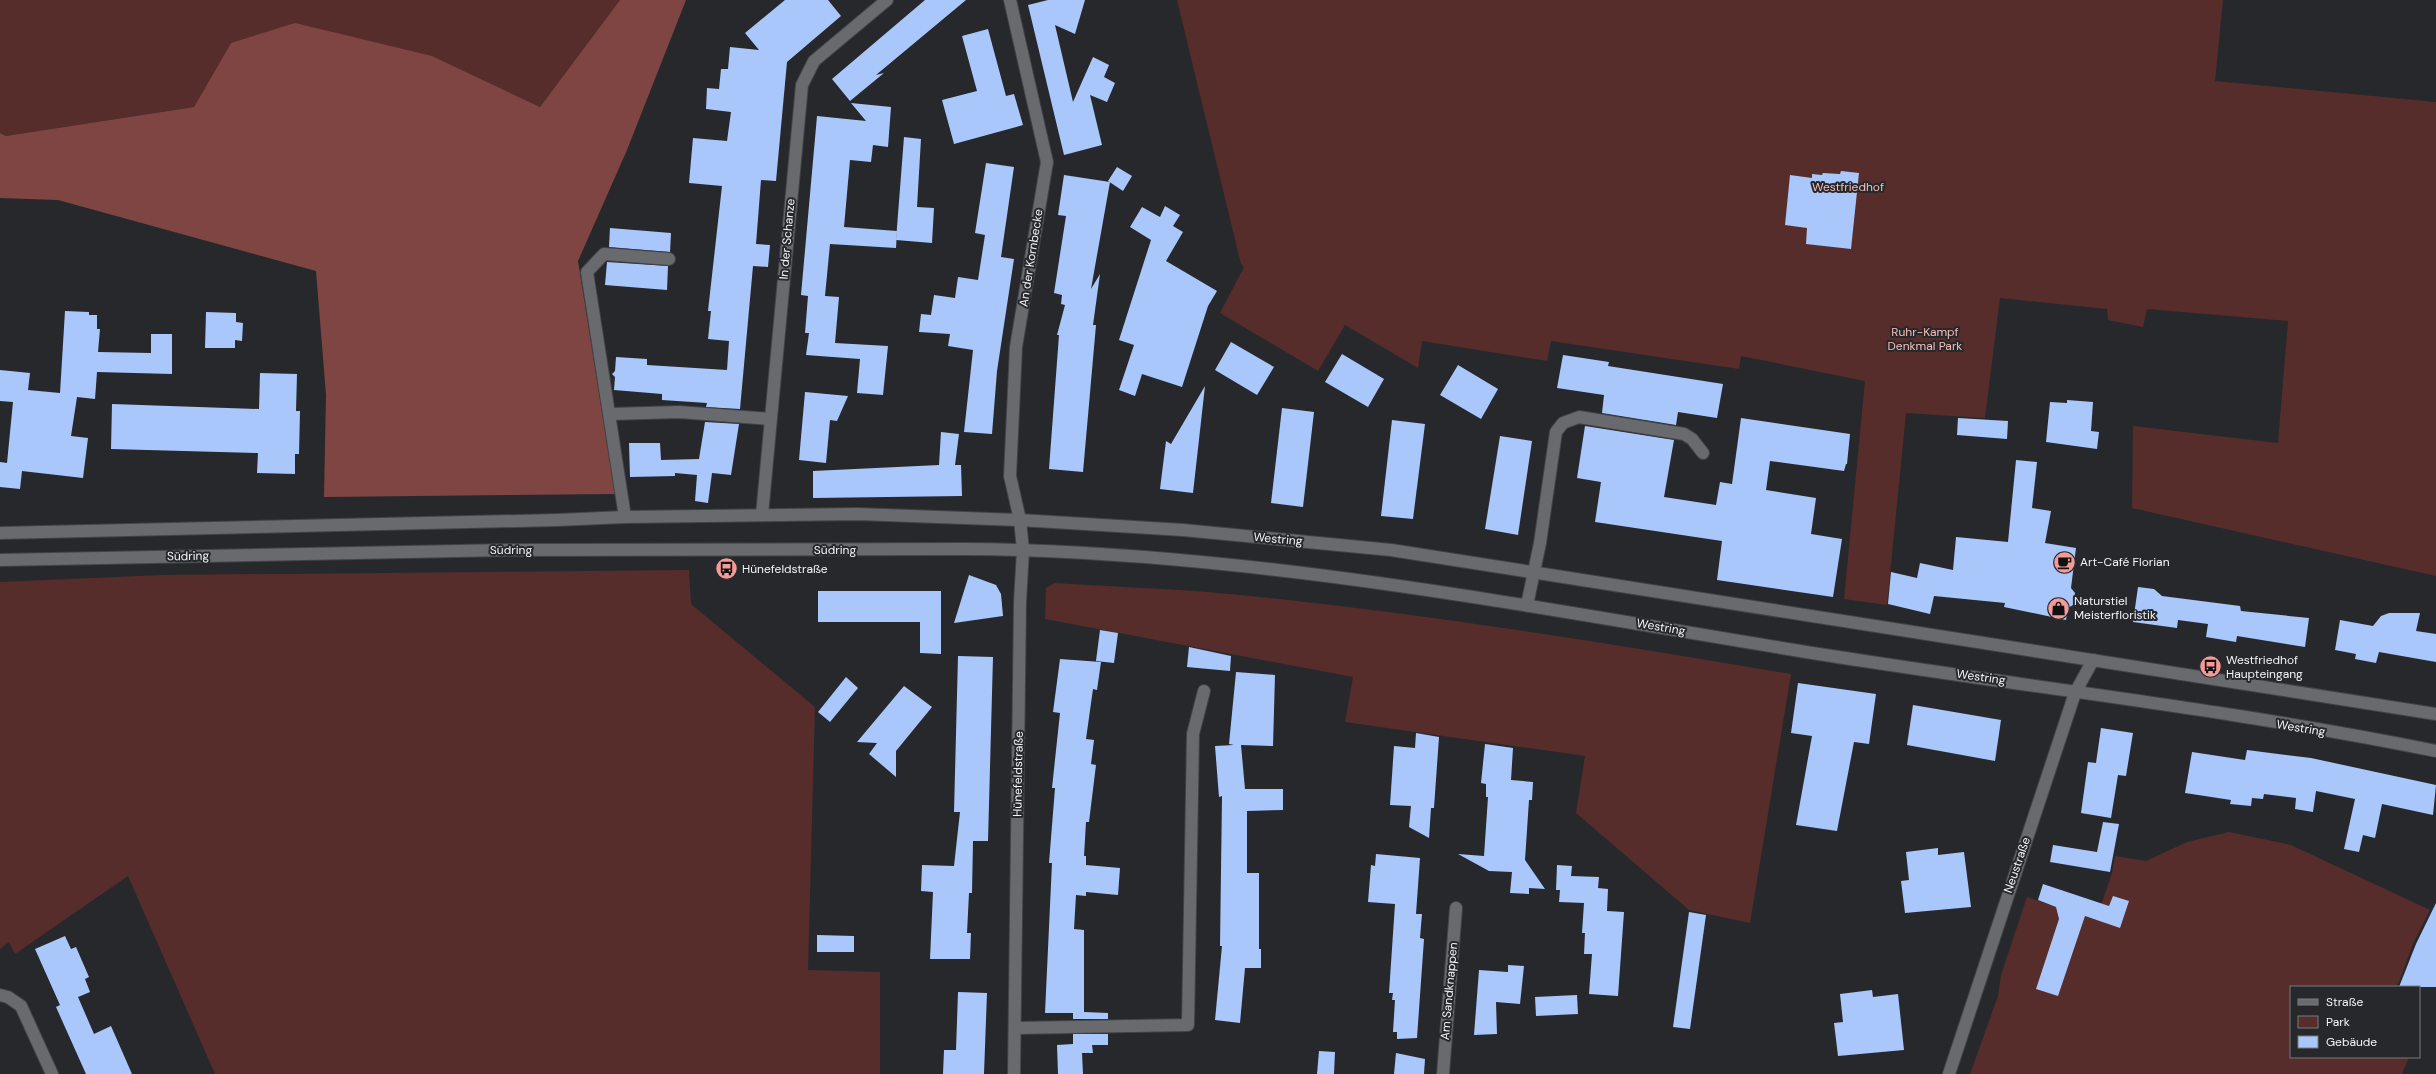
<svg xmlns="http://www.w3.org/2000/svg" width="2436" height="1074" viewBox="0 0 2436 1074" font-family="'DM Sans',sans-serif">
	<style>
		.green { fill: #562d2b }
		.forest { fill: #7f4543 }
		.building { fill: #aac7fc }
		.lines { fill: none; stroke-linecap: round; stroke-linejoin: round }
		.minor-casing { stroke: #424346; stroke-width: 14 }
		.secondary-casing { stroke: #424346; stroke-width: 14 }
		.minor { stroke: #686a6e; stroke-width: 12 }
		.secondary { stroke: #686a6e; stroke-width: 12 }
		.labels { text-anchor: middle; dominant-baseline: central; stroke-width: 4; stroke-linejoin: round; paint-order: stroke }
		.park-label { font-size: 12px; fill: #f7beba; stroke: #27282c }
		.street-label { font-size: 12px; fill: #f3f4f7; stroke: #27282c }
		.poi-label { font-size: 12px; fill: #f3f4f7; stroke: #27282c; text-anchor: start }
	</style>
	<rect width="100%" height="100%" fill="#27282c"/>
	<g class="green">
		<polygon points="0,0 620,0 540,107 432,56 231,43 194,107 6,136 0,133"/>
		<polygon points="1177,0 2223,0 2215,81 2436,102 2436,576 2132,508 2133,426 2278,443 2288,321 2147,309 2143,327 2108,320 2107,309 2000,298 1985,418 1906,413 1887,605 1844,599 1865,381 1741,356 1739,369 1551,341 1547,361 1422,341 1418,368 1345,325 1318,371 1220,313 1244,267 1241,264"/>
		<polygon points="689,570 691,604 815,707 808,970 880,972 880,1074 215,1074 128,876 15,954 9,942 0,949 0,582 163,575"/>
		<path d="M 1055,583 C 1110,587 1165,588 1219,593 C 1411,611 1601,642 1791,674 L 1750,923 L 1689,910 L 1576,813 L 1585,756 L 1345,722 L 1353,677 L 1045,619 L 1046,588 Z"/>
		<polygon points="2229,832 2291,845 2430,910 2413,944 2397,987 2291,987 2291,1057 2409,1057 2402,1074 1970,1074 1998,996 2001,975 2027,897 2096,920 2112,873 2115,856 2146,861 2187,842"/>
	</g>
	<polygon class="forest" points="620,0 686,0 627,150 578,261 615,494 324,497 326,395 316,271 58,200 0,198 0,133 6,136 194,107 231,43 295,23 432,56 540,107"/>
	<g class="building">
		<polygon points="785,0 828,0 841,16 787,62 776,181 761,180 756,244 770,245 768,267 753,266 740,409 706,407 707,403 662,400 662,394 614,390 615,377 612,374 615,371 616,357 647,359 647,365 727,370 729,341 708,339 711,311 708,311 722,186 689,183 693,138 727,141 731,112 706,109 707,88 719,89 721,69 728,69 730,47 759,50 745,33"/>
		<polygon points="925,0 966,0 876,75 884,73 850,101 832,79"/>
		<polygon points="1048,0 1085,0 1075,34 1055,25 1073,102 1093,57 1109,65 1104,77 1115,83 1107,102 1090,95 1102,145 1064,155 1028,5"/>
		<polygon points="988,29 1006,96 1014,94 1023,125 954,144 942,100 977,91 962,36"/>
		<polygon points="851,103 891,107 888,147 873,145 871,162 850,160 844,227 897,231 896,248 830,244 825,296 839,297 835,343 888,346 883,395 857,393 860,359 806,355 809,333 805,333 808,296 801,295 817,116 866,121"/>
		<polygon points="904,137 921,139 917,207 934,208 932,243 896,240"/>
		<polygon points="986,163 1014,167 1001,257 1014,259 997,371 992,434 964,432 973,350 948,346 950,334 919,332 921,314 931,315 934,295 955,298 958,277 978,280 985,235 975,233"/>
		<polygon points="1117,167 1132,176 1123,191 1108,181"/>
		<polygon points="1841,171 1859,173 1851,249 1806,244 1807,228 1785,225 1790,175 1812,178 1812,174 1822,175 1823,173 1840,174"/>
		<polygon points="1064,175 1110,182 1091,289 1100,274 1093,325 1096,325 1083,472 1049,469 1059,335 1057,335 1065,305 1061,304 1062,295 1054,293 1066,216 1058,215"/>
		<polygon points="1165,206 1180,215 1173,226 1183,232 1166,261 1217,291 1208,306 1182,387 1142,374 1135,396 1119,390 1134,345 1119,340 1151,240 1130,227 1142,207 1160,217"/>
		<polygon points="610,228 671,233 670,252 609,247"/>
		<polygon points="607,262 668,266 667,290 605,285"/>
		<polygon points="65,311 89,312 89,315 97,315 97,329 100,329 98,352 151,353 151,334 172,334 172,374 97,372 95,399 77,397 71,436 88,438 83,478 22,471 20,489 0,487 0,462 7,463 13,402 0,401 0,370 30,373 28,390 60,393"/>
		<polygon points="206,312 236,313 236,322 243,323 242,341 235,340 235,348 205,348"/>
		<polygon points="1231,342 1274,367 1257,395 1215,370"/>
		<polygon points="1342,354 1384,379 1368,407 1325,382"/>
		<polygon points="1563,355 1609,362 1608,366 1723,384 1717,418 1678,412 1676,425 1602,413 1604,395 1557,388"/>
		<polygon points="1458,365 1498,389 1481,419 1440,395"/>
		<polygon points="260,373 297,374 296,411 300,411 299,454 295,454 295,474 257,473 258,453 111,449 112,404 259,409"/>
		<polygon points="1205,386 1193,493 1160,489 1166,441 1171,444"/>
		<polygon points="805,392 848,396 837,421 830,420 826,463 799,460"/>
		<polygon points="2067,400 2093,402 2091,431 2099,432 2097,449 2046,442 2050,402 2067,403"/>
		<polygon points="1282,408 1314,412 1303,507 1271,503"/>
		<polygon points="1741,418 1850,434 1847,464 1846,464 1844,471 1770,461 1766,490 1816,498 1811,534 1842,539 1833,597 1717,580 1722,541 1595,522 1601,482 1577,478 1585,426 1674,440 1664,497 1716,505 1720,482 1732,484"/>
		<polygon points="1958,418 2008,421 2007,439 1957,435"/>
		<polygon points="1392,420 1425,424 1413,519 1381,516"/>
		<polygon points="705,422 739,424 731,475 712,473 708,503 695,501 697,475 675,473 675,476 630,477 629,443 660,443 661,460 699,459"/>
		<polygon points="941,432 959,434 955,465 961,465 962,496 813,498 813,471 939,465"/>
		<polygon points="1500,436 1532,441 1518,535 1485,529"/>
		<polygon points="2016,460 2037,462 2032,508 2051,511 2045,543 2076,548 2071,588 2075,593 2073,605 2068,608 2066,620 2004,607 2005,603 1934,596 1930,614 1888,604 1891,572 1917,578 1920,563 1953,570 1956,537 2008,542"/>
		<polygon points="969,575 996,585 1001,594 1003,616 954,623"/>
		<polygon points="2138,587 2154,589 2162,596 2240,606 2241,611 2309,618 2305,647 2237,636 2236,642 2206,637 2208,624 2178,620 2177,628 2133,622"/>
		<polygon points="818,591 941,591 941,654 920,653 920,622 818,622"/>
		<polygon points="2389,613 2420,613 2416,631 2436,634 2436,662 2379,652 2376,663 2355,659 2356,654 2335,650 2340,620 2373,626 2381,616"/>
		<polygon points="1100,630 1118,633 1114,663 1096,661"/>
		<polygon points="1189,647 1231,656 1230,671 1187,667"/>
		<polygon points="958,656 993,657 988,841 973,841 972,893 969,893 967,933 971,933 970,959 930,959 933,892 921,891 922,865 954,866 960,812 954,812"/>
		<polygon points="1060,659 1101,662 1097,690 1093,689 1086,739 1094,740 1091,764 1096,765 1089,822 1086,822 1084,856 1086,856 1086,865 1120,868 1118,895 1086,892 1086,896 1076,895 1074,929 1084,930 1084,1012 1108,1013 1108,1019 1073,1019 1073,1013 1045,1013 1052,863 1049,863 1055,788 1052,788 1060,713 1053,712"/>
		<polygon points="1236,672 1275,675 1273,746 1241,745 1245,789 1283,789 1283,810 1247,811 1247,873 1259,873 1259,949 1261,949 1261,968 1245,968 1240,1023 1215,1020 1222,946 1220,946 1222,796 1219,797 1215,746 1234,745 1229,744"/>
		<polygon points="846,677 858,688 830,722 818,712"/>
		<polygon points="1798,683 1876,694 1869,744 1854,742 1837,831 1796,825 1812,736 1791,733"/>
		<polygon points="904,686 932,707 896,751 896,777 869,754 877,743 857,742"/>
		<polygon points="1913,705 2001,720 1995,761 1907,745"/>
		<polygon points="2101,728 2133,733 2126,776 2118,775 2111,818 2081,813 2088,762 2096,763"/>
		<polygon points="1416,733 1439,737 1434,808 1431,808 1429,838 1409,827 1411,806 1390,805 1394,746 1415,748"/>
		<polygon points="1485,744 1513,748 1511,780 1533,782 1532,800 1529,800 1525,860 1545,889 1529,888 1529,894 1510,893 1512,872 1489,871 1458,854 1484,856 1488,797 1486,797 1486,784 1481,783"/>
		<polygon points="2247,750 2311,758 2436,785 2433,815 2382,804 2375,838 2363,835 2359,852 2344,849 2355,799 2316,791 2313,812 2295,809 2296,798 2264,794 2263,799 2252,798 2251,806 2230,804 2231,800 2185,793 2192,752 2245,760"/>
		<polygon points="2103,822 2119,824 2110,872 2050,862 2053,845 2097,852"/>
		<polygon points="1938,848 1938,855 1964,852 1971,907 1905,913 1901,881 1909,880 1906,852"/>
		<polygon points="1376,854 1420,858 1416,914 1422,914 1420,938 1424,939 1417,1038 1397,1039 1397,1032 1393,1032 1395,1000 1392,1000 1393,993 1389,993 1395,904 1368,902 1371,865 1375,866"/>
		<polygon points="1557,865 1572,866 1571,876 1599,877 1598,888 1608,889 1607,911 1624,912 1618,996 1589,994 1592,954 1584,954 1585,933 1582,933 1584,903 1559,902 1560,890 1556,890"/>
		<polygon points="2043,884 2109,906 2113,896 2129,901 2120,928 2085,916 2058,996 2036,989 2059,919 2056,907 2038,900"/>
		<polygon points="2436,903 2436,987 2399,987 2416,944"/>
		<polygon points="1689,912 1706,915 1690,1029 1673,1027"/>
		<polygon points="817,935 854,936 854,952 817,952"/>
		<polygon points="65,936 71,949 76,947 89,977 85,979 90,992 78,997 94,1034 111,1026 132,1074 86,1074 56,1007 60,1005 35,949"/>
		<polygon points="1508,965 1524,966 1520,1004 1496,1002 1497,1034 1474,1035 1479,970 1508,972"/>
		<polygon points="1872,990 1873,997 1898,994 1904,1050 1838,1056 1834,1023 1843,1022 1840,994"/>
		<polygon points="958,992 987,993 984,1074 943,1074 944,1050 956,1050"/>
		<polygon points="1577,995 1578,1014 1536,1016 1535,997"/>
		<polygon points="1073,1034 1108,1034 1108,1045 1092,1045 1093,1053 1082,1053 1083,1074 1058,1074 1057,1045 1073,1044"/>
		<polygon points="1319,1051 1335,1052 1334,1074 1317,1074"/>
		<polygon points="1396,1053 1425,1059 1424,1074 1394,1074"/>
	</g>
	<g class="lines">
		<defs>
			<g id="minor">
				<polyline points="1010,0 1047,162 1016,347 1010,476 1020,520 1023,550 1020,602 1014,1074"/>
				<polyline points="611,414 679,412 770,419"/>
				<polyline points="762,515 802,85 814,61 887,0"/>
				<polyline points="625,517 587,272 604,254 669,259"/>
				<polyline points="1527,605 1540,543 1556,432 1563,423 1579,417 1684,434 1692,439 1703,453"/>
				<polyline points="0,995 8,997 21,1006 52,1074"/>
				<polyline points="1015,1028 1188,1025 1193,734 1204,691"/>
				<polyline points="1443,1074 1456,908"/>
				<polyline points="1949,1074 2075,693 2093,660"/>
			</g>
			<g id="secondary">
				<polyline points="0,533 557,520 625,517 858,514 1020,520 1183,530 1391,550 2436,714"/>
				<path d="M 0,560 L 507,550 L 965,549 C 1244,551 1519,605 1794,650 C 2008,685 2224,708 2436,751"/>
			</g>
		</defs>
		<use href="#minor" class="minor-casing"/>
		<use href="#secondary" class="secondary-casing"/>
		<use href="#minor" class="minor"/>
		<use href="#secondary" class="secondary"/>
	</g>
	<defs>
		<symbol id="cafe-disc" viewBox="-11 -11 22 22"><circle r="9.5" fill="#f59b97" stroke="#27282c"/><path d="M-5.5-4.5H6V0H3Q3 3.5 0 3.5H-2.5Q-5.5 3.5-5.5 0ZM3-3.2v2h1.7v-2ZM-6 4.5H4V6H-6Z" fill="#111"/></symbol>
		<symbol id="bus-disc" viewBox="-11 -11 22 22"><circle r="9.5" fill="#f59b97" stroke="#27282c"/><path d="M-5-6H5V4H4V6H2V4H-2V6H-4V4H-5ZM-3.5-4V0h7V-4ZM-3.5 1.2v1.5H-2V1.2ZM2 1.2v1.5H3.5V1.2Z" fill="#111"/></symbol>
		<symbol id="shop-disc" viewBox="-11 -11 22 22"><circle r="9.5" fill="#f59b97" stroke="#27282c"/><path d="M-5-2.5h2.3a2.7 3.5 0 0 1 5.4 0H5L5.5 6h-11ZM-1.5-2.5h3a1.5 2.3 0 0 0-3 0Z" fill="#111"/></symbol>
	</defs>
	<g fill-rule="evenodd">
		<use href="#cafe-disc" x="2052" y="550" width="25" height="25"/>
		<use href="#bus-disc" x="714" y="556" width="25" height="25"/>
		<use href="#shop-disc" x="2046" y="596" width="25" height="25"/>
		<use href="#bus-disc" x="2198" y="654" width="25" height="25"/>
	</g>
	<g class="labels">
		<g class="park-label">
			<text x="1848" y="187">Westfriedhof</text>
			<text x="1925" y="332">Ruhr-Kampf<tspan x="1925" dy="14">Denkmal Park</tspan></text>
		</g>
		<g class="street-label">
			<text transform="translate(787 239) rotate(-85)">In der Schanze</text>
			<text transform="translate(1031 258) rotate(-81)">An der Kornbecke</text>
			<text transform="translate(1278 539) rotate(5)">Westring</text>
			<text x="511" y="550">Südring</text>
			<text x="835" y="550">Südring</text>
			<text transform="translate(188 556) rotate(-1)">Südring</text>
			<text transform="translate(1661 627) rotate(10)">Westring</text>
			<text transform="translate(1981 677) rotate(8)">Westring</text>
			<text transform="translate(2301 728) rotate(9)">Westring</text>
			<text transform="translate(1018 774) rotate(-89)">Hünefeldstraße</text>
			<text transform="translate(2017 865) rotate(-71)">Neustraße</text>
			<text transform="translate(1449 991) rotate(-85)">Am Sandknappen</text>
		</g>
		<g class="poi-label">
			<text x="2080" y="562">Art-Café Florian</text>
			<text x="742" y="569">Hünefeldstraße</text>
			<text x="2074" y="601">Naturstiel<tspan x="2074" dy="14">Meisterfloristik</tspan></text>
			<text x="2226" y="660">Westfriedhof<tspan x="2226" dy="14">Haupteingang</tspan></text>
		</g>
	</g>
	<rect x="2290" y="986" width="130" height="72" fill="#27282c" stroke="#797a7d"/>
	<rect x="2298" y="999" width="20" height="6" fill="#686a6e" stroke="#797a7d"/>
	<text x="2326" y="1006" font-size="12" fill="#f3f4f7">Straße</text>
	<rect x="2298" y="1016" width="20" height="12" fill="#562d2b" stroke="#797a7d"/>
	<text x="2326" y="1026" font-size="12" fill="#f3f4f7">Park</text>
	<rect x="2298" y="1036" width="20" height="12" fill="#aac7fc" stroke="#797a7d"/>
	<text x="2326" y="1046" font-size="12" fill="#f3f4f7">Gebäude</text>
</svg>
